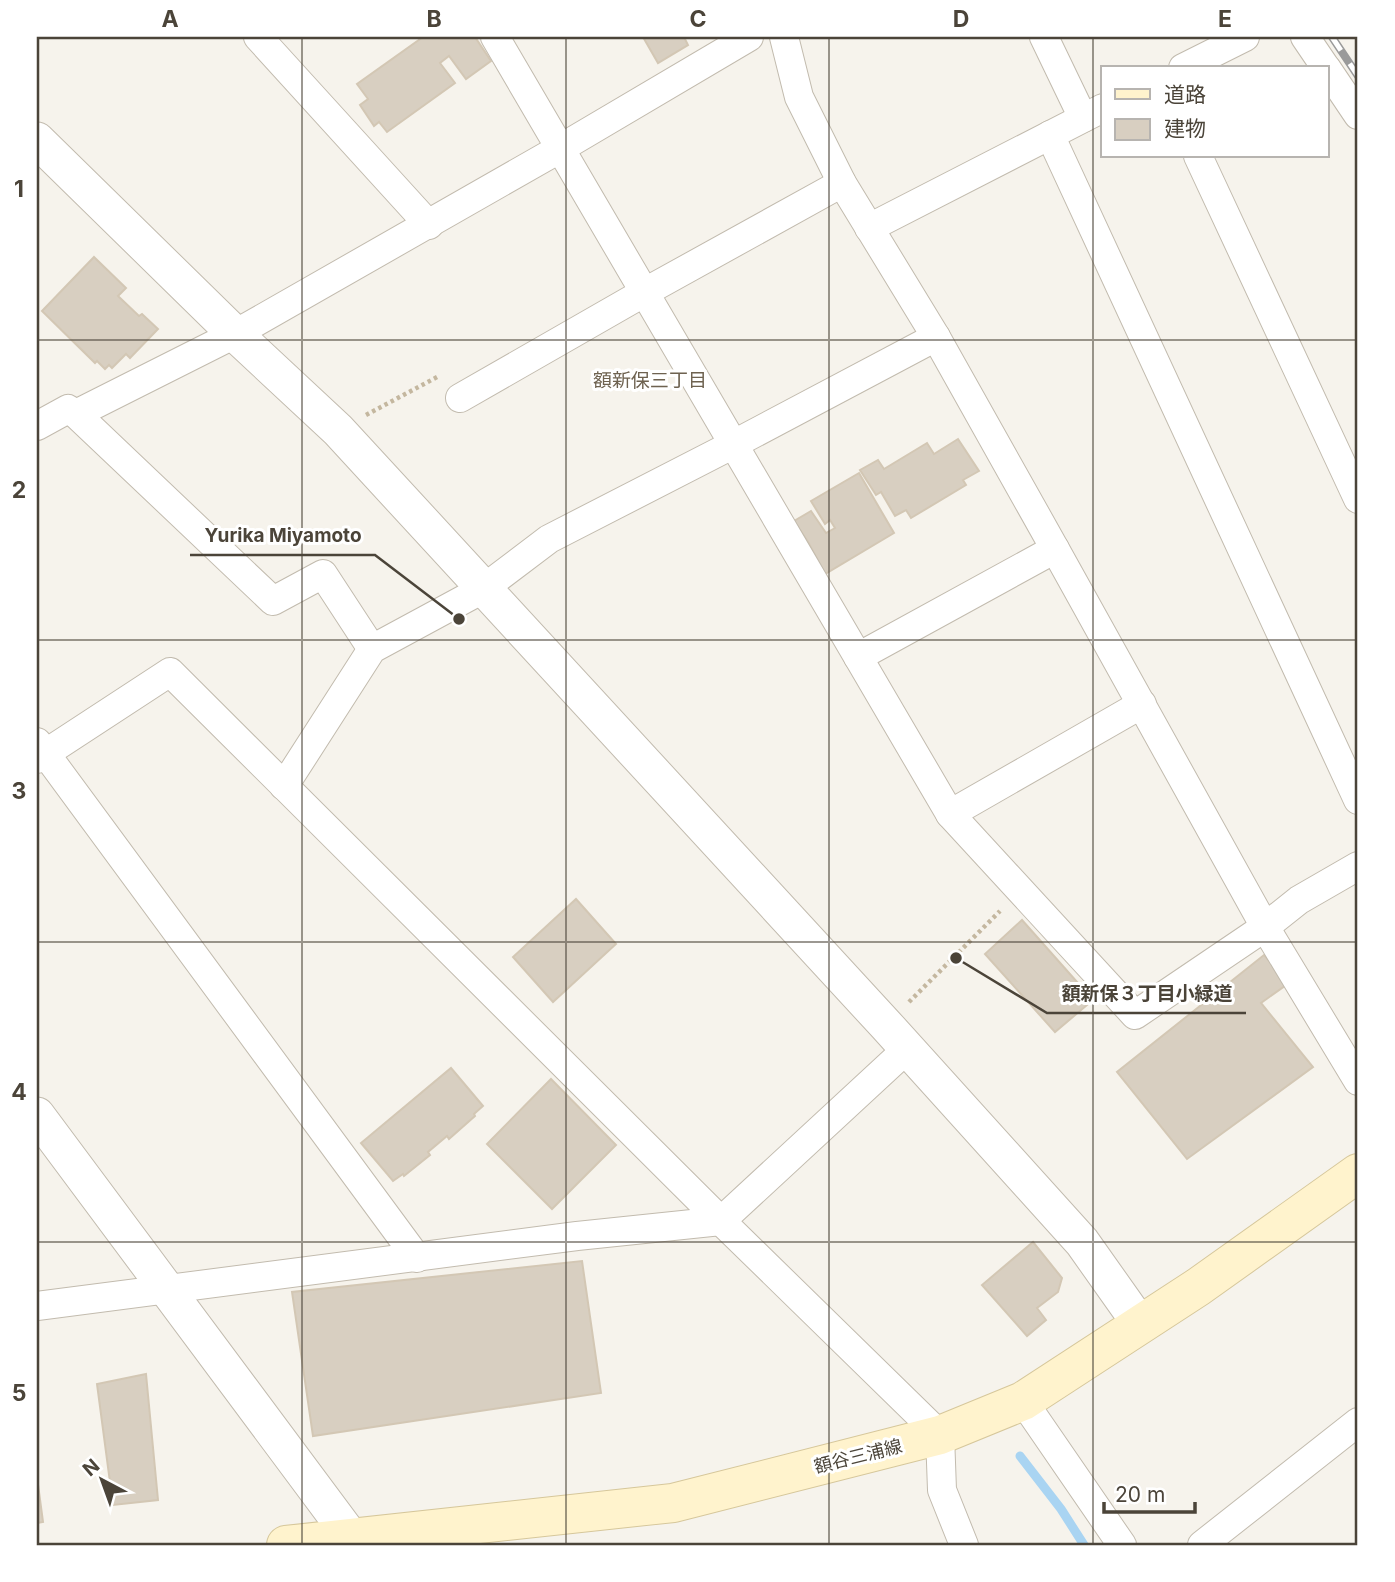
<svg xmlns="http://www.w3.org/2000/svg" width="1395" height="1582" viewBox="0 0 1395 1582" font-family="Inter,'Noto Sans JP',sans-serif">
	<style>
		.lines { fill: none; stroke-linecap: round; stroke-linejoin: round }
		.stream { stroke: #a9d4f2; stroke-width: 9 }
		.building { fill: #d8cfc1; stroke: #d3c7b4; stroke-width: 2 }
		.minor-casing { stroke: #c2bbae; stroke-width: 30 }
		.tertiary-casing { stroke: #c2bbae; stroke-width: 37 }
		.secondary-casing { stroke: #d6c79b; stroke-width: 40 }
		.path { stroke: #c4b79f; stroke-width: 4.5; stroke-dasharray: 3.5 3.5; stroke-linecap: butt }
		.minor { stroke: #fff; stroke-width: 28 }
		.tertiary { stroke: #fff; stroke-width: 35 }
		.secondary { stroke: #fff3cd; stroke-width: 38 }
		.rail-casing { stroke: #9a9a9a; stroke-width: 8 }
		.rail { stroke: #fff; stroke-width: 5; stroke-dasharray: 16; stroke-linecap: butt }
		.grid { fill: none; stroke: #4b4439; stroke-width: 2; stroke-opacity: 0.55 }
		.labels { text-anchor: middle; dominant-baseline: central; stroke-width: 6; stroke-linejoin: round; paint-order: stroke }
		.street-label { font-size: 18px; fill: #4b4439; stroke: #fff }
		.neighbourhood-label { font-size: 19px; fill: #6e6250; stroke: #fff }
		.leader { fill: none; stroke: #4b4439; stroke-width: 2.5 }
		.callout-dot { fill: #4b4439; stroke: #fff; stroke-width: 2.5 }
		.callout-label { font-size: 19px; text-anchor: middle; font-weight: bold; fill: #4b4439; stroke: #fff; stroke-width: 6; stroke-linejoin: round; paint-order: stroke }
		.neatline { fill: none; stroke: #4b4439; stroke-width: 2.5 }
		.grid-label { font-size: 23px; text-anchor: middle; font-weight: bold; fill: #4b4439 }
	</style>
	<rect width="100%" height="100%" fill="#f6f3ec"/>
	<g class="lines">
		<polyline class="stream" points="1020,1456 1061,1509 1084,1545"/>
	</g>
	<g class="building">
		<polygon points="423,37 475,37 491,61 466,79 449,56 440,63 455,83 387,132 379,122 374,126 360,105 368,99 357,84"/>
		<polygon points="643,37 684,37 688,45 658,63"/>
		<polygon points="94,257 126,288 118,296 139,316 142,314 158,329 130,358 126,354 112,368 109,365 105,369 97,361 95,363 42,311"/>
		<polygon points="958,439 979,471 963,480 966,485 911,518 906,510 895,516 881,492 876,495 860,470 878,460 884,469 927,443 934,454"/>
		<polygon points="859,473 894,533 825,574 808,542 794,521 811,511 826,533 835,528 830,520 825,524 811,501"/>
		<polygon points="576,899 616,944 553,1002 513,957"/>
		<polygon points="1022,920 1093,1000 1055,1032 985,954"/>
		<polygon points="1264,955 1289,983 1261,1003 1313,1067 1187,1159 1117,1072"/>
		<polygon points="451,1068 483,1106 474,1114 475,1116 449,1139 447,1136 428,1152 430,1155 404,1176 403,1174 393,1181 361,1143"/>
		<polygon points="551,1079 616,1145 552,1209 487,1144"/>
		<polygon points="1033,1242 1062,1278 1058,1292 1037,1308 1046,1320 1027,1336 982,1285"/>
		<polygon points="582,1261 601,1393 313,1436 292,1292"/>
		<polygon points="146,1374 158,1500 113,1505 97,1384"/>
		<polygon points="37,1477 43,1522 37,1523"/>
	</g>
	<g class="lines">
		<defs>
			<g id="minor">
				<polyline points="258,37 429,225"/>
				<polyline points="495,37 950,814 1135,1015 1265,927 1299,900 1358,866"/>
				<polyline points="784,37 799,97 842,183 936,337 1055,549 858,657"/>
				<polyline points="1044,37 1083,118"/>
				<polyline points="1305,37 1326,68"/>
				<polyline points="1183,68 1245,37"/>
				<polyline points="1327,69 1358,115"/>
				<polyline points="1050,135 1358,800"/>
				<polyline points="1198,156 1358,499"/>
				<polyline points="869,228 1103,108"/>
				<polyline points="460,398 645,292 842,183"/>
				<polyline points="76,414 273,601 323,574 372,649"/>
				<polyline points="37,426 68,409 76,414 235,334 561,148 749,37"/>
				<polyline points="1055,549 1265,927 1358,1081"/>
				<polyline points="37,742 417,1258"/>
				<polyline points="37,759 170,672 721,1221 940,1435 942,1490 964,1545"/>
				<polyline points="284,786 372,649 483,589 549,539 734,444 936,337"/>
				<polyline points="950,814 1142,704"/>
				<polyline points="37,1306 577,1236 721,1221 907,1049"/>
				<polyline points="1023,1401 1122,1545"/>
				<polyline points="1202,1545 1358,1422"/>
			</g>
			<g id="tertiary">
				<polyline points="37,140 235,334 338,430 886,1025 1082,1242 1140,1324"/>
				<polyline points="37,1115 357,1545"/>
			</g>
			<polyline id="secondary" points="286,1545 673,1503 940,1435 1023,1401 1198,1287 1358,1173"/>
		</defs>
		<use href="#minor" class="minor-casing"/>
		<use href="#tertiary" class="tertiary-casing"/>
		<use href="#secondary" class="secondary-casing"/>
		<g class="path">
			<polyline points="366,415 439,376"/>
			<polyline points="909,1002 1000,911"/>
		</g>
		<use href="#minor" class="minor"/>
		<use href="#tertiary" class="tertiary"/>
		<use href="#secondary" class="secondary"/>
		<defs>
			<polyline id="rail" points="1332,37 1358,76"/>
		</defs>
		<use href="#rail" class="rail-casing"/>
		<use href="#rail" class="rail"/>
	</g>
	<path class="grid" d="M 302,37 L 302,1545M 566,37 L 566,1545M 829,37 L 829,1545M 1093,37 L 1093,1545M 37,340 L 1358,340M 37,640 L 1358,640M 37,942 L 1358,942M 37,1242 L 1358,1242"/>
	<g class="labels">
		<g class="street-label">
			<text transform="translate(858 1456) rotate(-14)">額谷三浦線</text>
		</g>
		<g class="neighbourhood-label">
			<text x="650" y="380">額新保三丁目</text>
		</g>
	</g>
	<path class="leader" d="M459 619L375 555H190M956 958L1047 1013H1246"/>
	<g class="callout-dot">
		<circle cx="459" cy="619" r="7"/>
		<circle cx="956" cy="958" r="7"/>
	</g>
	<g class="callout-label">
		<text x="283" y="542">Yurika Miyamoto</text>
		<text x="1147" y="1000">額新保３丁目小緑道</text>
	</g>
	<rect width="1395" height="1582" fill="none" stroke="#ffffff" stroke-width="77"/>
	<rect x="1101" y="66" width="228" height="91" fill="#ffffff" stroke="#b7b4b0" stroke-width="2"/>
	<rect x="1115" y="89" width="35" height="10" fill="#fff3cd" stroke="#b7b4b0" stroke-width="2"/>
	<text x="1164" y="102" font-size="21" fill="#4b4439">道路</text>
	<rect x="1115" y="119" width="35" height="21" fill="#d8cfc1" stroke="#b7b4b0" stroke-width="2"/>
	<text x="1164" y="136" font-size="21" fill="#4b4439">建物</text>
	<g transform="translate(102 1480) rotate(319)" stroke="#ffffff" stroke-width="5" paint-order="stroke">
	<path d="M0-5L12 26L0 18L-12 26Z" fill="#4b4439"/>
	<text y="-10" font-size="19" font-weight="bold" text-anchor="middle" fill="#4b4439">N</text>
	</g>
	<path d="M1104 1502v10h91v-10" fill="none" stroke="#4b4439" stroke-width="3.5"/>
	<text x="1115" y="1502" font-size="21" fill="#4b4439" stroke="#ffffff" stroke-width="5" paint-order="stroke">20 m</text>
	<rect x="38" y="38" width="1318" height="1506" class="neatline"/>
	<g class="grid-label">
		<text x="170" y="27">A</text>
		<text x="434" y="27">B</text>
		<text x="698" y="27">C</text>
		<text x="961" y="27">D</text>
		<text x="1225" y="27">E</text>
		<text x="19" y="197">1</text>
		<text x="19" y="498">2</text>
		<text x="19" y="799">3</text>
		<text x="19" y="1100">4</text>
		<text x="19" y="1401">5</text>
	</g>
</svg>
